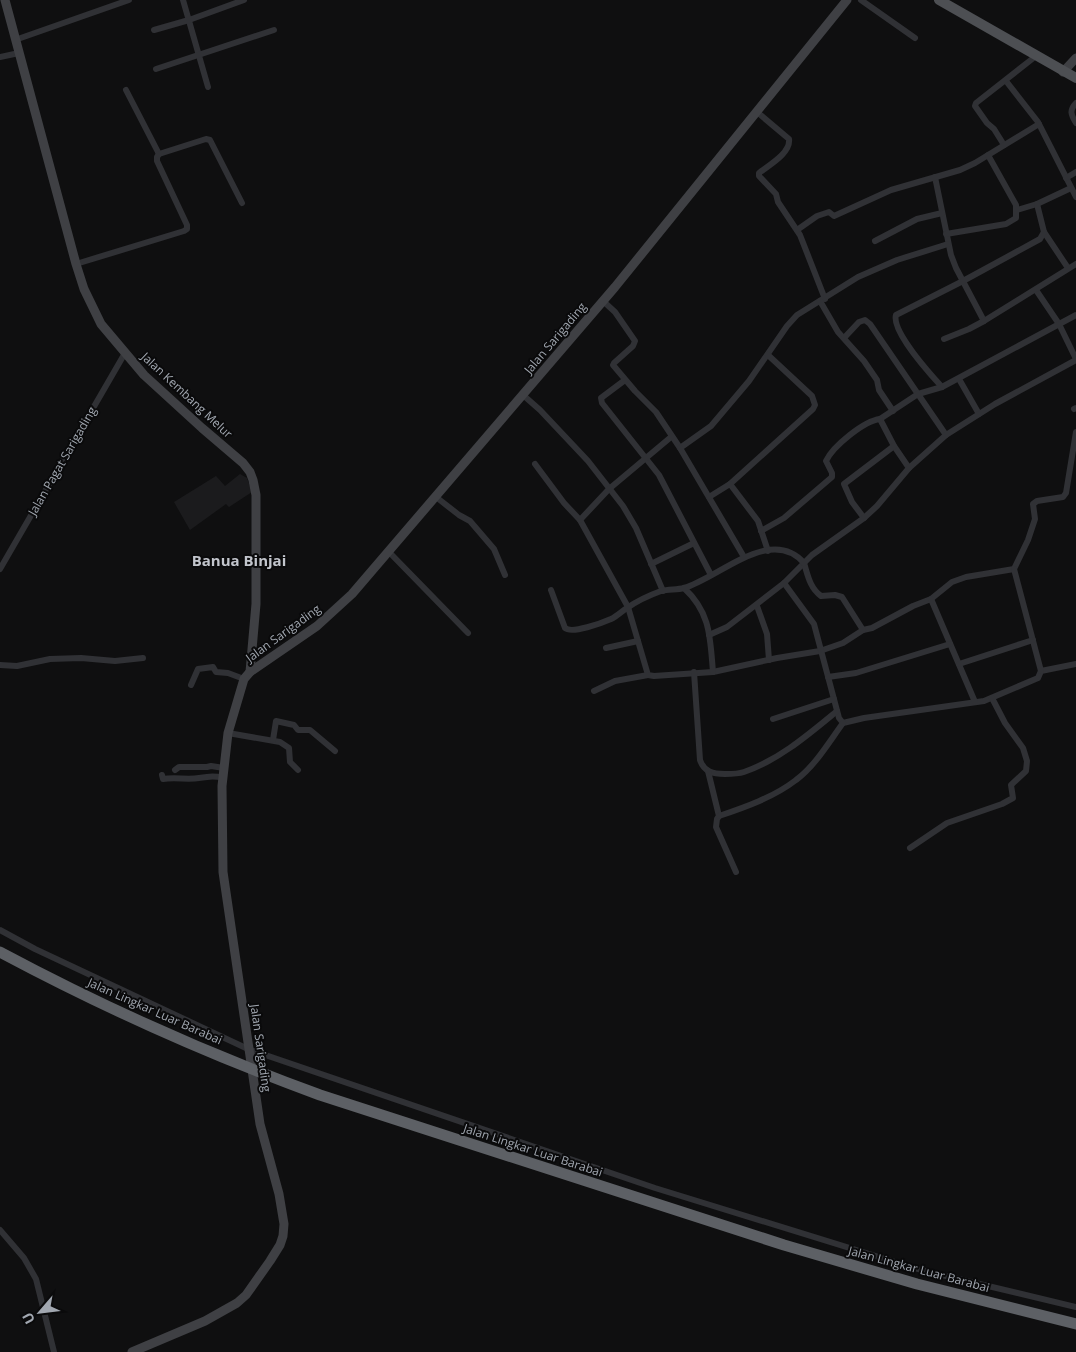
<svg xmlns="http://www.w3.org/2000/svg" width="1076" height="1352" viewBox="0 0 1076 1352" font-family="'Open Sans',sans-serif">
	<style>
		.built { fill: #1b1b1d }
		.lines { fill: none; stroke-linecap: round; stroke-linejoin: round }
		.street { stroke: #303135; stroke-width: 6 }
		.secondary { stroke: #3f4044; stroke-width: 9 }
		.primary { stroke: #4d4f53; stroke-width: 10 }
		.highway { stroke: #5d6065; stroke-width: 11 }
		.labels { text-anchor: middle; dominant-baseline: central; stroke-width: 4; stroke-linejoin: round; paint-order: stroke }
		.street-label { font-size: 12px; fill: #a1a7b0; stroke: #0a0a0b }
		.quarter-label { font-size: 15px; font-weight: bold; fill: #c2c5cc; stroke: #0a0a0b }
	</style>
	<rect width="100%" height="100%" fill="#0f0f10"/>
	<polygon class="built" points="240,474 247,478 252,492 229,507 226,504 190,530 174,502 216,476 225,486"/>
	<g class="lines">
		<g class="street">
			<polyline points="183,0 208,87"/>
			<polyline points="861,0 915,38"/>
			<polyline points="154,30 189,20 244,0"/>
			<polyline points="15,40 129,0"/>
			<polyline points="0,57 19,53"/>
			<polyline points="156,69 274,30"/>
			<polyline points="1006,81 1038,122 1076,197"/>
			<polyline points="126,90 159,154"/>
			<path d="M 1076,103 C 1069,110 1071,115 1076,123"/>
			<path d="M 757,112 L 789,139 C 791,153 769,165 759,173 L 759,176 L 776,194 L 778,202 L 800,235 L 825,299"/>
			<polyline points="1004,145 994,129 987,123 975,106 976,103 1036,56"/>
			<polyline points="935,177 951,255 956,268 984,321"/>
			<polyline points="1066,178 1076,172"/>
			<polyline points="1017,210 1037,204 1071,188"/>
			<polyline points="797,230 817,216 829,212 834,216 891,190 960,170 975,163 1039,124"/>
			<polyline points="1044,232 1068,268"/>
			<polyline points="946,234 1006,224 1016,218 1016,205 988,155"/>
			<polyline points="875,241 917,219 942,213"/>
			<polyline points="76,264 184,231 187,229 187,225 157,161 157,157 159,154 206,139 210,140 242,203"/>
			<polyline points="1036,290 1059,324 1076,359"/>
			<polyline points="603,301 615,312 635,341 633,346 614,363 613,365 635,391 656,412 680,448 711,426 749,381 787,326 797,315 858,277 897,260 948,244"/>
			<polyline points="820,301 838,332 864,361 877,380 879,390 893,411"/>
			<polyline points="844,338 859,322 865,320 870,324 946,435"/>
			<polyline points="944,339 969,329 984,321 1076,264"/>
			<polyline points="959,379 979,414"/>
			<polyline points="625,380 601,398 602,403 659,475 711,575"/>
			<path d="M 942,387 C 931,375 891,331 896,315 L 963,281 L 1040,239 L 1044,232 L 1037,204"/>
			<polyline points="523,395 540,410 588,461 623,506 636,528 663,591"/>
			<polyline points="1074,409 1076,408"/>
			<polyline points="680,448 744,557"/>
			<polyline points="535,464 564,503 580,520 628,607 648,675 654,676 713,672 777,658 820,651 843,643 863,630 872,628 913,606 931,599 952,582 966,577 1014,569 1028,540 1035,519 1033,504 1037,501 1063,497 1066,493 1076,432"/>
			<polyline points="909,468 894,446 880,419 918,394 942,387 1076,315"/>
			<polyline points="730,484 813,409 815,405 812,396 768,355"/>
			<polyline points="436,497 459,515 470,521 494,549 505,575"/>
			<polyline points="709,497 730,484 758,521 768,551"/>
			<polyline points="864,518 852,502 844,484 894,446"/>
			<polyline points="580,520 609,489 671,437"/>
			<path d="M 761,531 L 784,518 L 832,477 L 832,473 L 826,461 C 833,446 864,421 880,419"/>
			<polyline points="389,552 468,633"/>
			<polyline points="804,563 784,583 814,624 839,718 843,723 864,718 984,701 1038,678 1041,671 1076,664"/>
			<path d="M 804,563 C 808,576 810,588 821,596 L 835,595 L 842,597 L 863,630"/>
			<polyline points="651,564 694,543"/>
			<polyline points="0,569 125,353"/>
			<polyline points="1014,569 1041,671"/>
			<path d="M 684,588 C 711,613 710,638 713,672"/>
			<path d="M 551,590 L 565,628 C 572,634 602,623 611,619 C 617,616 622,611 627,608 C 637,601 650,595 661,591 C 669,589 677,590 684,588 C 719,578 771,525 804,563 L 812,555 L 864,518 L 877,506 L 909,468 L 946,435 L 995,404 L 1076,360"/>
			<polyline points="931,599 975,702"/>
			<polyline points="757,606 767,634 769,660"/>
			<polyline points="709,635 727,627 784,583"/>
			<polyline points="606,648 638,641"/>
			<polyline points="959,664 1033,640"/>
			<polyline points="0,665 17,666 50,659 81,658 115,661 143,658"/>
			<path d="M 694,672 L 700,760 C 704,772 713,774 725,774 C 731,774 738,774 744,772 C 779,760 809,734 837,711"/>
			<polyline points="828,677 856,673 950,644"/>
			<polyline points="191,685 198,669 213,667 216,672 228,673 244,679"/>
			<polyline points="594,691 615,681 648,675"/>
			<polyline points="773,719 834,699"/>
			<polyline points="228,733 280,742 289,748 290,762 298,770"/>
			<polyline points="273,740 276,721 294,725 298,730 310,730 335,751"/>
			<polyline points="175,770 179,767 207,767 211,766 224,768"/>
			<polyline points="708,771 719,816 717,819 716,827 736,872"/>
			<path d="M 162,775 L 163,779 C 175,777 188,780 199,778 C 211,777 211,775 223,778"/>
			<path d="M 719,816 C 746,807 774,797 796,780 C 815,766 829,742 843,723"/>
			<polyline points="910,848 947,823 1002,804 1013,798 1011,785 1026,771 1027,761 1023,748 1005,723 992,698"/>
			<polyline points="0,930 35,949 248,1049 655,1188 921,1270 1076,1307"/>
			<polyline points="0,1230 24,1258 36,1279 54,1352"/>
		</g>
		<g class="secondary">
			<polyline points="5,0 76,264 84,289 101,324 144,375 202,428 243,463 250,472 253,480 256,495 256,604 250,672"/>
			<polyline points="1063,72 1076,58"/>
			<polyline points="132,1352 205,1321 237,1303 246,1295 270,1261 280,1245 283,1236 284,1224 279,1194 260,1124 223,872 222,786 228,733 244,679 250,672 317,626 352,594 615,287 847,0"/>
		</g>
		<polyline class="primary" points="939,0 1076,78"/>
		<path class="highway" d="M 0,952 C 103,1007 210,1055 320,1095 L 784,1245 L 917,1284 L 1076,1324"/>
	</g>
	<g class="labels">
		<g class="street-label">
			<text transform="translate(555 338) rotate(-50)">Jalan Sarigading</text>
			<text transform="translate(187 395) rotate(43)">Jalan Kembang Melur</text>
			<text transform="translate(62 461) rotate(-60)">Jalan Pagat Sarigading</text>
			<text transform="translate(283 633) rotate(-36)">Jalan Sarigading</text>
			<text transform="translate(155 1011) rotate(24)">Jalan Lingkar Luar Barabai</text>
			<text transform="translate(261 1048) rotate(82)">Jalan Sarigading</text>
			<text transform="translate(533 1150) rotate(18)">Jalan Lingkar Luar Barabai</text>
			<text transform="translate(919 1269) rotate(15)">Jalan Lingkar Luar Barabai</text>
		</g>
		<g class="quarter-label">
			<text x="239" y="560">Banua Binjai</text>
		</g>
	</g>
	<g transform="translate(40 1312) rotate(242)" stroke="#0a0a0b" stroke-width="4" paint-order="stroke">
	<path d="M0-4L9 19L0 12L-9 19Z" fill="#a1a7b0"/>
	<text y="-8" font-size="14" font-weight="bold" text-anchor="middle" fill="#a1a7b0">U</text>
	</g>
</svg>
